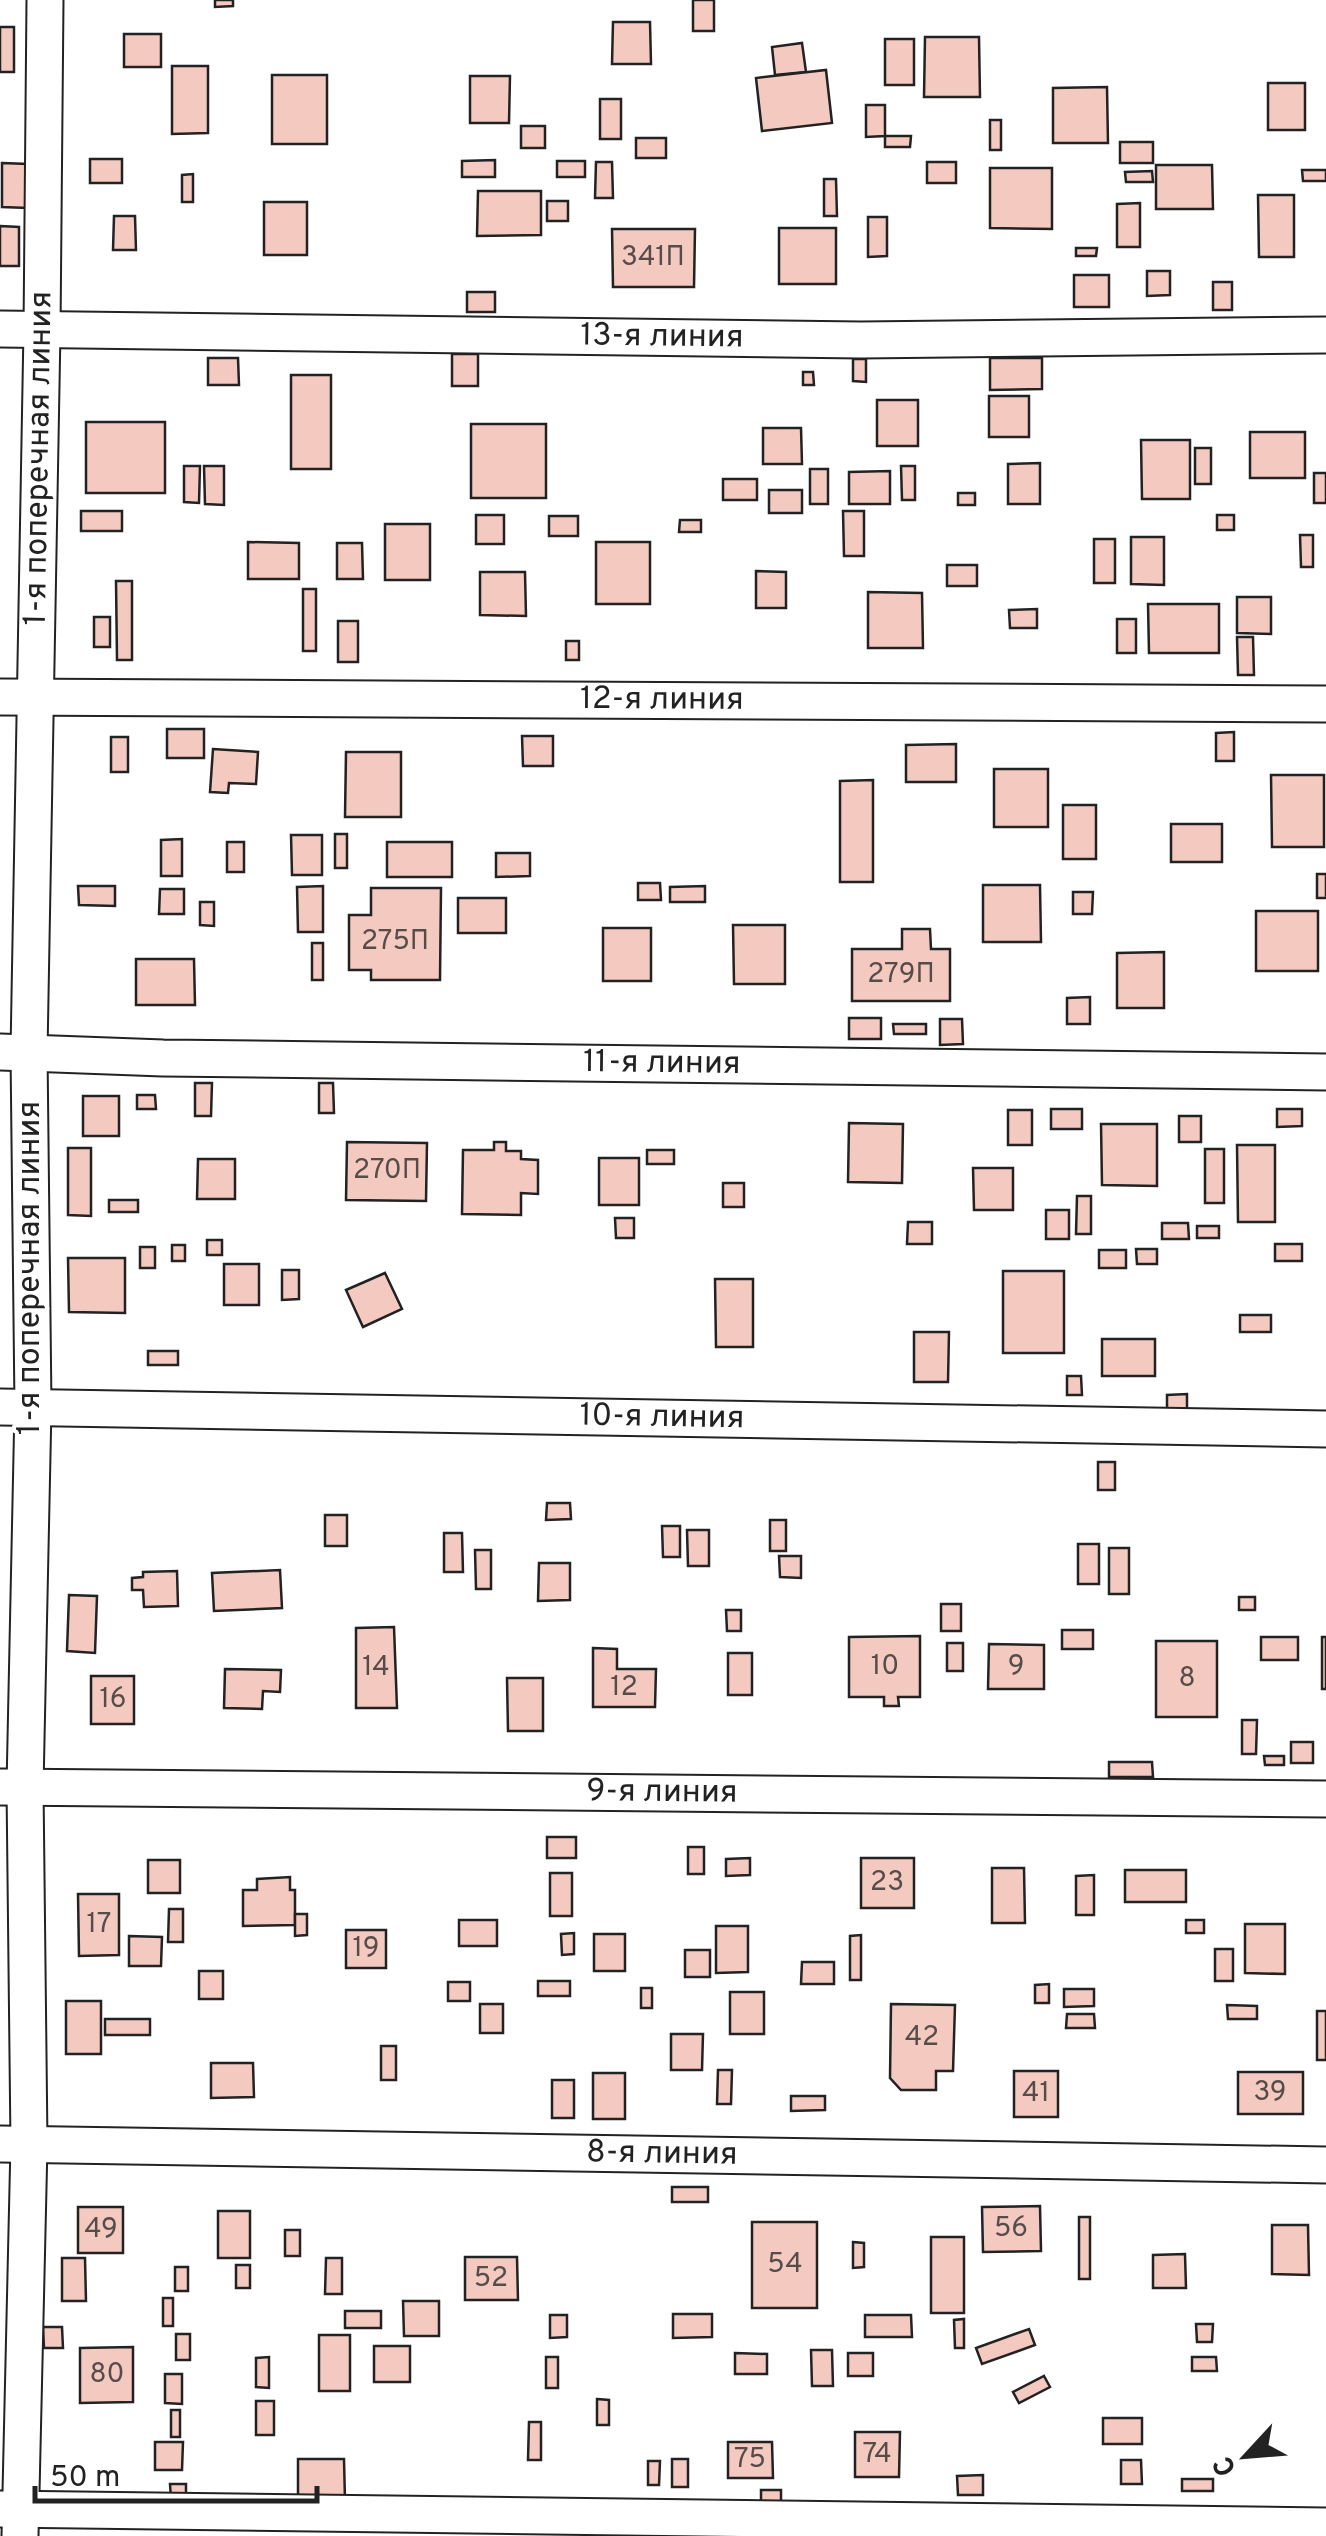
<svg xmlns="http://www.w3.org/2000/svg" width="1326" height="2536" viewBox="0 0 1326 2536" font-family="Overpass,sans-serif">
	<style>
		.building { fill: #f3c9c0; stroke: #222; stroke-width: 2.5 }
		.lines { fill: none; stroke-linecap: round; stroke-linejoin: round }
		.minor-casing { stroke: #222; stroke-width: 39 }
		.minor { stroke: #fff; stroke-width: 35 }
		.labels { text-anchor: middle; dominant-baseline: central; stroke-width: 8; stroke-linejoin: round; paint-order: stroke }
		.number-label { font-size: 28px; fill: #564c4a }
		.street-label { font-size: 32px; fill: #222; stroke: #fff }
	</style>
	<rect width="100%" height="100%" fill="#fff"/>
	<g class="building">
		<polygon points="215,0 233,0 233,6 215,7"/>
		<rect x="693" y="0" width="21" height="31"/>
		<polygon points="613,22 650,22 651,64 612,64"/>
		<rect x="0" y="27" width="14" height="45"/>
		<rect x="124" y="34" width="37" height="33"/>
		<polygon points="925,37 979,37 980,97 924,97"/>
		<rect x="885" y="39" width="29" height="46"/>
		<polygon points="802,43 806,72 775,75 772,47"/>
		<polygon points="172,66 208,66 208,133 172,134"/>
		<polygon points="826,70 832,123 762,131 756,78"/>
		<rect x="272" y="75" width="55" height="69"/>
		<polygon points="470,76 510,76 509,123 470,123"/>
		<rect x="1268" y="83" width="37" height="47"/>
		<polygon points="1107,87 1108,143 1053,143 1053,88"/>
		<rect x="600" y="99" width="21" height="40"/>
		<polygon points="866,105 885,105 885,136 866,137"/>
		<rect x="990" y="120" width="11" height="30"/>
		<rect x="521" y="126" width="24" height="22"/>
		<polygon points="885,136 911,136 910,147 885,147"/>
		<rect x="636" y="138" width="30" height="20"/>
		<rect x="1120" y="142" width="33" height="21"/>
		<rect x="90" y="159" width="32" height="24"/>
		<polygon points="495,160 495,177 462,177 462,161"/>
		<rect x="557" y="161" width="28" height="16"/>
		<polygon points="596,162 612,162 613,198 595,198"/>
		<rect x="927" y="162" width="29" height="21"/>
		<polygon points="2,163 28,164 28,208 2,207"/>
		<polygon points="1156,165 1212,165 1213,209 1156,209"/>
		<polygon points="990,168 1052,168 1052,229 990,228"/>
		<polygon points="1302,170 1326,170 1326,181 1303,181"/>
		<polygon points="1152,171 1153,182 1126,182 1125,172"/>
		<polygon points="193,174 193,202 182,202 182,175"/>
		<polygon points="824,179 836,179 837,216 824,216"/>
		<polygon points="478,191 541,191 541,235 477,236"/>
		<polygon points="1258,195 1294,195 1294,257 1259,257"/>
		<rect x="547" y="201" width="21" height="20"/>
		<rect x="264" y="202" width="43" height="53"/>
		<polygon points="1140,203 1140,247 1117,247 1117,204"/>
		<polygon points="114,216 135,216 136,250 113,250"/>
		<polygon points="868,217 887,217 887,256 868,257"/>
		<polygon points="0,226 19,227 19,266 0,266"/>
		<rect x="779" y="228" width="57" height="56"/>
		<polygon points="612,229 695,229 694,287 613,287"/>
		<polygon points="1076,248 1097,248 1096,256 1076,256"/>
		<polygon points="1147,271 1170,271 1170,295 1147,296"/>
		<rect x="1074" y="275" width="35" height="32"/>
		<rect x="1213" y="282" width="19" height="28"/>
		<rect x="467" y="292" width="28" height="20"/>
		<rect x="452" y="354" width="26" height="32"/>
		<polygon points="208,358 238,358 239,385 208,385"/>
		<polygon points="990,358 1042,358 1042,389 990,390"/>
		<polygon points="853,359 866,359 866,382 853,381"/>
		<polygon points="803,372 813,372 814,385 803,385"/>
		<rect x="291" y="375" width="40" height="94"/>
		<rect x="989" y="396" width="40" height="41"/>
		<rect x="877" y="400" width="41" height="46"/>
		<rect x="86" y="422" width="79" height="71"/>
		<rect x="471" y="424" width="75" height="74"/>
		<polygon points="763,428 801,428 802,464 763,464"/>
		<rect x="1250" y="432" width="55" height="46"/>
		<polygon points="1141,440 1190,440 1190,499 1142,499"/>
		<rect x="1195" y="448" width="16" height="36"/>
		<polygon points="1040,463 1040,504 1008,504 1008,464"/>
		<polygon points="184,466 200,466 199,503 184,502"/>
		<polygon points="204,466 224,466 224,505 205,504"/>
		<polygon points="901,466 915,466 915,500 902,500"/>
		<rect x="810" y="469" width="18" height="35"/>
		<polygon points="890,471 890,504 849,504 849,472"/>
		<rect x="1314" y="473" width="12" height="30"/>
		<rect x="723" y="479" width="34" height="21"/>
		<rect x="769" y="490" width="33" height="23"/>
		<rect x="958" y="493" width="17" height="12"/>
		<rect x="81" y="511" width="41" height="20"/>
		<polygon points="843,511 864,511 864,556 844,556"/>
		<rect x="476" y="515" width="28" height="29"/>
		<rect x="1217" y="515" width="17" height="15"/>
		<rect x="549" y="516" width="29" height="20"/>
		<polygon points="680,520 701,520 701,532 679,532"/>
		<rect x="385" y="524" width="45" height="56"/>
		<polygon points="1300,535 1313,535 1313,567 1301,567"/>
		<polygon points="1131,537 1164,537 1164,585 1131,584"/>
		<rect x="1094" y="539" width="21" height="44"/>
		<polygon points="248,542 299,543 299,579 248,579"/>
		<rect x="596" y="542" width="54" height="62"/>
		<polygon points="337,543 362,543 363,579 337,579"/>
		<rect x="947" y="565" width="30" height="21"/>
		<polygon points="756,571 786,572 786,608 756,608"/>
		<polygon points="480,572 525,572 526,616 480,615"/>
		<polygon points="116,581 132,581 132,660 117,660"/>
		<rect x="303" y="589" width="13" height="62"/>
		<polygon points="868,592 922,593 923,648 868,648"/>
		<polygon points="1237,597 1271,597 1271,634 1237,633"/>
		<polygon points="1148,604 1219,604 1219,653 1149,653"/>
		<polygon points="1037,609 1037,628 1010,628 1009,610"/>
		<rect x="94" y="617" width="16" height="30"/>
		<rect x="1117" y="619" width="19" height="34"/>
		<rect x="338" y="621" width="20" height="41"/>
		<polygon points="1237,637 1253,637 1254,675 1238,675"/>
		<rect x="566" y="641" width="13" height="19"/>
		<rect x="167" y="729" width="37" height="29"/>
		<polygon points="1234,732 1234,761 1216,761 1216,733"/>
		<polygon points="522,736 553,736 553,766 523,766"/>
		<rect x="111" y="737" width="17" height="35"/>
		<polygon points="956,744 956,782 906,782 906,745"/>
		<polygon points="213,749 258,752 256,784 229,783 228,793 210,792"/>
		<polygon points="346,752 401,752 401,817 345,817"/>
		<rect x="994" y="769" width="54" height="58"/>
		<polygon points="1271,775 1324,775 1324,847 1272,847"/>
		<polygon points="873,780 873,882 840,882 840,781"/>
		<rect x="1063" y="805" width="33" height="54"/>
		<rect x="1171" y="824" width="51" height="38"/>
		<rect x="335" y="834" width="12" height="34"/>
		<polygon points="291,835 322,835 322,875 292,875"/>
		<polygon points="182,839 182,876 161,876 161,840"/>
		<rect x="227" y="842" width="17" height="30"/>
		<rect x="387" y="842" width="65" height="35"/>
		<polygon points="496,853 530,853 530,876 496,877"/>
		<rect x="1317" y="874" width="9" height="24"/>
		<polygon points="638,883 660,883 661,900 638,900"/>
		<polygon points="983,885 1040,885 1041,942 983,942"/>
		<polygon points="78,886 115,886 115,906 79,905"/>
		<polygon points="323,886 323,932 298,932 297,887"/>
		<polygon points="705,886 705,902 670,902 670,887"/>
		<polygon points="371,888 441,888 440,980 371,980 371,970 349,970 349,915 371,915"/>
		<polygon points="160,889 184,889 184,914 159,914"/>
		<polygon points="1073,892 1093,892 1092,914 1073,914"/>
		<rect x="458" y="898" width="48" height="35"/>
		<polygon points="200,902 214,902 214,926 200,925"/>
		<rect x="1256" y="911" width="62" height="60"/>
		<polygon points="733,925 785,925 785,984 734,984"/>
		<rect x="603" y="928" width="48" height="53"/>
		<polygon points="902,929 930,929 931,949 950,949 950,1001 852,1001 852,949 902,949"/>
		<rect x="312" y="943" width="11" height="37"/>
		<polygon points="1164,952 1164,1008 1117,1008 1117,953"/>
		<polygon points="136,959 194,959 195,1005 136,1005"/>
		<polygon points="1090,997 1090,1024 1067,1024 1067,998"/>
		<rect x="849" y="1018" width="32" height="21"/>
		<polygon points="940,1019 962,1019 963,1044 940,1045"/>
		<polygon points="893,1024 926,1024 926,1034 894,1034"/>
		<polygon points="195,1083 212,1083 211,1116 195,1116"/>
		<polygon points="319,1083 333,1083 334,1113 319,1113"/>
		<polygon points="137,1095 155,1095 156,1109 137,1109"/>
		<rect x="83" y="1096" width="36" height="40"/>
		<rect x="1051" y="1109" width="31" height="20"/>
		<polygon points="1277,1109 1302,1109 1302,1126 1277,1127"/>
		<rect x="1008" y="1110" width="24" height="35"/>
		<rect x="1179" y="1116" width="22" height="26"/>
		<polygon points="849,1123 903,1124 902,1183 848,1182"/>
		<polygon points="1101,1124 1157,1124 1157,1186 1102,1185"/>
		<polygon points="347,1142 427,1143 426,1201 346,1200"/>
		<polygon points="494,1142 506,1142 506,1151 521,1151 521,1159 538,1160 538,1194 521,1193 521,1215 462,1214 463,1150 494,1150"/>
		<polygon points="1237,1145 1275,1145 1275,1222 1238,1222"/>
		<polygon points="68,1148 91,1148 91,1216 68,1215"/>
		<rect x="1205" y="1149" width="19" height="54"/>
		<rect x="647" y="1150" width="27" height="14"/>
		<rect x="599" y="1158" width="40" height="47"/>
		<polygon points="198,1159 235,1159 235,1199 197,1199"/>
		<polygon points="973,1168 1013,1168 1013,1210 974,1210"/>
		<rect x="723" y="1183" width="21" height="24"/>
		<polygon points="1077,1196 1091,1196 1091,1234 1076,1234"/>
		<rect x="109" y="1200" width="29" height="12"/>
		<rect x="1046" y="1210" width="23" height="29"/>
		<polygon points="615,1218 634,1218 634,1238 616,1238"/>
		<polygon points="908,1222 932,1222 932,1244 907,1244"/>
		<polygon points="1162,1223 1188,1223 1189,1239 1162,1239"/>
		<rect x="1197" y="1226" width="22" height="12"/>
		<rect x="207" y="1240" width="15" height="15"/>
		<rect x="1275" y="1244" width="27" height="17"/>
		<rect x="172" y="1245" width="13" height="16"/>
		<rect x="140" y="1247" width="15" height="21"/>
		<polygon points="1136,1249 1157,1249 1157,1264 1137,1264"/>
		<rect x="1099" y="1250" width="27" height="18"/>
		<polygon points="68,1258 125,1258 125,1313 69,1312"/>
		<rect x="224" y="1264" width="35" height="41"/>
		<polygon points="282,1270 299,1270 299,1299 282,1300"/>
		<rect x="1003" y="1271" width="61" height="82"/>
		<polygon points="385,1273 402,1309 363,1327 346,1290"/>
		<polygon points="715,1279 753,1279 753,1347 716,1347"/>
		<rect x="1240" y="1315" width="31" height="17"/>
		<polygon points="914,1332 949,1332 948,1382 914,1382"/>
		<rect x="1102" y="1339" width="53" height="37"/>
		<rect x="148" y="1351" width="30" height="14"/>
		<polygon points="1067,1376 1081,1376 1082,1395 1067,1395"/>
		<polygon points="1187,1394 1187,1412 1167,1412 1167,1395"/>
		<rect x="1098" y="1462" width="17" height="28"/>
		<polygon points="547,1503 570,1503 571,1519 546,1520"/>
		<rect x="325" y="1515" width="22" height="31"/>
		<rect x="770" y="1520" width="16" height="31"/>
		<polygon points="662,1526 680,1526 680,1557 663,1557"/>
		<polygon points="687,1530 709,1530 709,1566 688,1566"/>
		<polygon points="444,1533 462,1533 463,1572 444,1572"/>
		<rect x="1078" y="1544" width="21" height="40"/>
		<rect x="1109" y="1548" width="20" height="46"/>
		<polygon points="475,1550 491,1550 491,1589 476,1589"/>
		<polygon points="779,1556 801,1556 801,1578 780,1577"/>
		<polygon points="539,1563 570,1563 570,1600 538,1601"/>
		<polygon points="280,1570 282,1608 214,1611 212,1573"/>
		<polygon points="177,1571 178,1606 144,1607 143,1590 132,1590 132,1578 143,1577 143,1572"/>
		<polygon points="69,1595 97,1596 95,1653 67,1651"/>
		<rect x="1239" y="1597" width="16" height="13"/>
		<rect x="941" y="1604" width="20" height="27"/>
		<polygon points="726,1610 741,1610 741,1631 727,1631"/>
		<polygon points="394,1627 397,1708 356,1708 356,1628"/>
		<rect x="1062" y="1630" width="31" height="19"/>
		<polygon points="920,1636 920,1697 898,1697 899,1706 884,1706 884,1697 849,1697 849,1637"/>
		<rect x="1261" y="1637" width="37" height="23"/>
		<rect x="1322" y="1637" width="4" height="52"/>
		<rect x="1156" y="1641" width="61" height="76"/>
		<rect x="947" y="1643" width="16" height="28"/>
		<polygon points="989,1644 1044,1645 1044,1689 988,1689"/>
		<polygon points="593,1648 617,1649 617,1669 656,1669 655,1707 593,1707"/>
		<rect x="728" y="1653" width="24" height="42"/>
		<polygon points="225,1669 281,1670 280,1692 263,1691 262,1709 224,1708"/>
		<rect x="91" y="1676" width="43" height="48"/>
		<polygon points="507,1678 543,1678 543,1731 508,1731"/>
		<polygon points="1242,1720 1257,1720 1256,1754 1242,1754"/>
		<rect x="1291" y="1742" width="22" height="21"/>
		<polygon points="1264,1756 1284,1756 1284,1765 1265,1765"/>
		<polygon points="1109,1762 1152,1762 1153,1777 1109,1777"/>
		<rect x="547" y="1837" width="29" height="21"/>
		<rect x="688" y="1847" width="16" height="27"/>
		<polygon points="750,1858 750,1875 726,1876 726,1859"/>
		<rect x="861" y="1858" width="53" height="50"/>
		<rect x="148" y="1860" width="32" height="33"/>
		<polygon points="992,1868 1024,1868 1025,1923 992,1923"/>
		<rect x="1125" y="1870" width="61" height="32"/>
		<rect x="550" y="1873" width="22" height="43"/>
		<polygon points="1094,1875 1094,1915 1076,1915 1076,1876"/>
		<polygon points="290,1877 290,1890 295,1890 295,1925 243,1926 243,1890 257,1890 257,1879"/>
		<polygon points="78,1894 119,1894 119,1955 79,1956"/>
		<polygon points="169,1909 183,1909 183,1942 168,1942"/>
		<polygon points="295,1914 307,1914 307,1935 295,1936"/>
		<rect x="459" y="1920" width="38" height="26"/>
		<rect x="1186" y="1920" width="18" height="13"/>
		<polygon points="1245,1924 1285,1924 1285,1974 1245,1973"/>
		<polygon points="716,1926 748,1926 748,1972 716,1973"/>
		<rect x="346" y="1930" width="40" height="38"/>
		<polygon points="574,1933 574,1954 562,1955 561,1934"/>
		<rect x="594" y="1934" width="31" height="37"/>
		<polygon points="861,1935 861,1980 850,1980 850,1936"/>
		<polygon points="129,1936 162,1937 161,1966 129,1966"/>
		<rect x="1215" y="1949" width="18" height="32"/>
		<rect x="685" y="1950" width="25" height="27"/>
		<polygon points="802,1962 834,1962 834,1984 801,1984"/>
		<rect x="199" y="1971" width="24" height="28"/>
		<rect x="538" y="1981" width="32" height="15"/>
		<rect x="448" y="1982" width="22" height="19"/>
		<polygon points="1049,1984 1049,2003 1035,2003 1035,1985"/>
		<rect x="641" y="1988" width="11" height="20"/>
		<polygon points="1064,1989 1094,1989 1094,2006 1064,2007"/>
		<rect x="730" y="1992" width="34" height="42"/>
		<rect x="66" y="2001" width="35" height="53"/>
		<rect x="480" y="2004" width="23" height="29"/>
		<polygon points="891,2004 955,2005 953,2071 936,2071 936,2090 901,2090 890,2078"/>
		<polygon points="1227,2005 1257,2006 1257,2019 1228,2019"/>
		<rect x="1317" y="2011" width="9" height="49"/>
		<polygon points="1067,2014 1094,2014 1095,2028 1066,2028"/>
		<rect x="105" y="2019" width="45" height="16"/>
		<polygon points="671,2034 703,2034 702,2070 671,2070"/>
		<rect x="381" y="2046" width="15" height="34"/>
		<polygon points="211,2063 253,2063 254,2097 211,2098"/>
		<polygon points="718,2070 732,2070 731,2104 717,2104"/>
		<rect x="1014" y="2071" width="44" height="46"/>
		<rect x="1238" y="2072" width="65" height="42"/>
		<rect x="593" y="2073" width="32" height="46"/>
		<rect x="552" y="2080" width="22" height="38"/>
		<polygon points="791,2096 825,2096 825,2110 791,2111"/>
		<rect x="672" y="2187" width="36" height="15"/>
		<polygon points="1040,2206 1041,2251 983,2252 982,2207"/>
		<rect x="78" y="2207" width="45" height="46"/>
		<rect x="218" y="2211" width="32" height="47"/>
		<rect x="1079" y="2217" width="11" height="62"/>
		<rect x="752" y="2222" width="65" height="86"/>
		<polygon points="1272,2225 1308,2225 1309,2275 1272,2274"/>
		<rect x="285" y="2230" width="15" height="26"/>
		<rect x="931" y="2237" width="33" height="76"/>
		<polygon points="853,2242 864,2243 864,2267 853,2268"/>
		<polygon points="1185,2254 1186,2288 1153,2288 1153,2255"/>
		<polygon points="465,2257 517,2257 518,2300 465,2300"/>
		<polygon points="62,2258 85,2258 86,2301 62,2301"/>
		<polygon points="326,2258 342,2258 342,2294 325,2294"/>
		<rect x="236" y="2265" width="14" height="23"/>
		<rect x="175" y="2267" width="13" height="24"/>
		<rect x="163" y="2298" width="10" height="28"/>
		<polygon points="403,2301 439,2301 439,2336 404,2336"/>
		<rect x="345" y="2311" width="36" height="17"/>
		<polygon points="673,2314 712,2314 712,2337 673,2338"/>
		<polygon points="550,2315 567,2315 567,2337 550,2338"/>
		<polygon points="865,2315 911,2315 912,2337 865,2337"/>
		<polygon points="964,2319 964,2348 955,2348 954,2320"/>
		<polygon points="1196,2324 1213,2324 1212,2342 1197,2342"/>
		<polygon points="43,2327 62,2327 63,2348 44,2348"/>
		<polygon points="1029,2329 1035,2345 982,2364 976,2348"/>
		<rect x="176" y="2334" width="14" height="26"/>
		<rect x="319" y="2335" width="31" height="56"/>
		<rect x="374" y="2346" width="36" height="36"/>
		<polygon points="133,2347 133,2402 80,2403 80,2348"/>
		<polygon points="811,2350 832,2350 833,2386 812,2386"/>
		<polygon points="735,2353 767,2354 767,2374 735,2374"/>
		<rect x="848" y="2353" width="25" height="23"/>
		<polygon points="269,2357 269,2388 256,2387 256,2358"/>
		<rect x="546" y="2357" width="12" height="31"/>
		<polygon points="1192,2357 1216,2357 1217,2371 1192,2371"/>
		<polygon points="165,2374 182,2374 182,2404 165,2403"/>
		<polygon points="1044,2376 1050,2387 1019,2403 1013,2392"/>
		<polygon points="597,2399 609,2400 609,2425 597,2425"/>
		<rect x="256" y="2401" width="18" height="34"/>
		<rect x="171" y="2410" width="9" height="27"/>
		<rect x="1103" y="2418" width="39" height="26"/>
		<polygon points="529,2422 541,2422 541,2460 528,2460"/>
		<polygon points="855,2432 900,2432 899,2477 855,2477"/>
		<polygon points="155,2442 183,2442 182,2470 155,2470"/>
		<polygon points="728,2442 772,2442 773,2478 728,2478"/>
		<polygon points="298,2459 344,2459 345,2501 298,2501"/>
		<rect x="672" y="2459" width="16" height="28"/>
		<polygon points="1121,2460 1141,2460 1142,2484 1121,2484"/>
		<polygon points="648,2461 660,2461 659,2485 648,2485"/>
		<polygon points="983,2475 983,2495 958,2495 957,2476"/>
		<rect x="1182" y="2479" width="31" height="12"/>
		<polygon points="170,2484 186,2484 186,2499 171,2499"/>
		<rect x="761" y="2490" width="20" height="13"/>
	</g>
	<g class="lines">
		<defs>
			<g id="minor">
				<path id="s1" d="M 0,329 L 861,340 L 1326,335"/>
				<path id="s2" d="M 0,697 L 1326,704"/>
				<path id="s3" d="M 0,1052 L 163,1058 L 1326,1072"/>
				<path id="s4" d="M 0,1407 L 1326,1429"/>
				<path id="s5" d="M 0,1787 L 1326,1799"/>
				<path id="s6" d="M 0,2144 L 1326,2165"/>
				<polyline points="0,2509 1326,2526"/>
				<path id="s7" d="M 20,2536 L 29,2144 L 25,1787 L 33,1407 L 29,1052 L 42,330 L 45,0"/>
			</g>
		</defs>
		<use href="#minor" class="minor-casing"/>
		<use href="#minor" class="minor"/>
	</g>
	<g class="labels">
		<g class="number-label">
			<text x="653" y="258">341П</text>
			<text x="395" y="942">275П</text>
			<text x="901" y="975">279П</text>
			<text x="387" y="1171">270П</text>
			<text x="885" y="1667">10</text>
			<text x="1016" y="1667">9</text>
			<text x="376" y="1668">14</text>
			<text x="1187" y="1679">8</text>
			<text x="624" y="1688">12</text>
			<text x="113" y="1700">16</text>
			<text x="887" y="1883">23</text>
			<text x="99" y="1925">17</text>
			<text x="366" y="1949">19</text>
			<text x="922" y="2038">42</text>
			<text x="1270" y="2093">39</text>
			<text x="1036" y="2094">41</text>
			<text x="1011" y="2229">56</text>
			<text x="101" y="2230">49</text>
			<text x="785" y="2265">54</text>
			<text x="491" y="2279">52</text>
			<text x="107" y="2375">80</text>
			<text x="877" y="2455">74</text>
			<text x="750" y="2460">75</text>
		</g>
		<g class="street-label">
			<text stroke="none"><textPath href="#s1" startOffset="662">13-я линия</textPath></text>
			<text stroke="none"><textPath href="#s7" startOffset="2078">1-я поперечная линия</textPath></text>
			<text stroke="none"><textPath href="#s2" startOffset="662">12-я линия</textPath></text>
			<text stroke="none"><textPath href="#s3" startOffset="662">11-я линия</textPath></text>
			<text transform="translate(31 1268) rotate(-90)">1-я поперечная линия</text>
			<text stroke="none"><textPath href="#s4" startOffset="662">10-я линия</textPath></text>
			<text stroke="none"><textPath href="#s5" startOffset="662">9-я линия</textPath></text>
			<text stroke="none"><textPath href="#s6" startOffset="662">8-я линия</textPath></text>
		</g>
	</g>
	<g transform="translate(1246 2456) rotate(244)" stroke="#ffffff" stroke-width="8" paint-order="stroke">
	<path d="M0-8L18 38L0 25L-18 38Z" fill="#222222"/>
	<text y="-15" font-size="28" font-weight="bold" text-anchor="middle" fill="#222222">С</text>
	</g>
	<path d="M35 2486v15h282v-15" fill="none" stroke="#222222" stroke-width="5"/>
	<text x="50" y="2486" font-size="30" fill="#222222" stroke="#ffffff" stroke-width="8" paint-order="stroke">50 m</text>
</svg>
